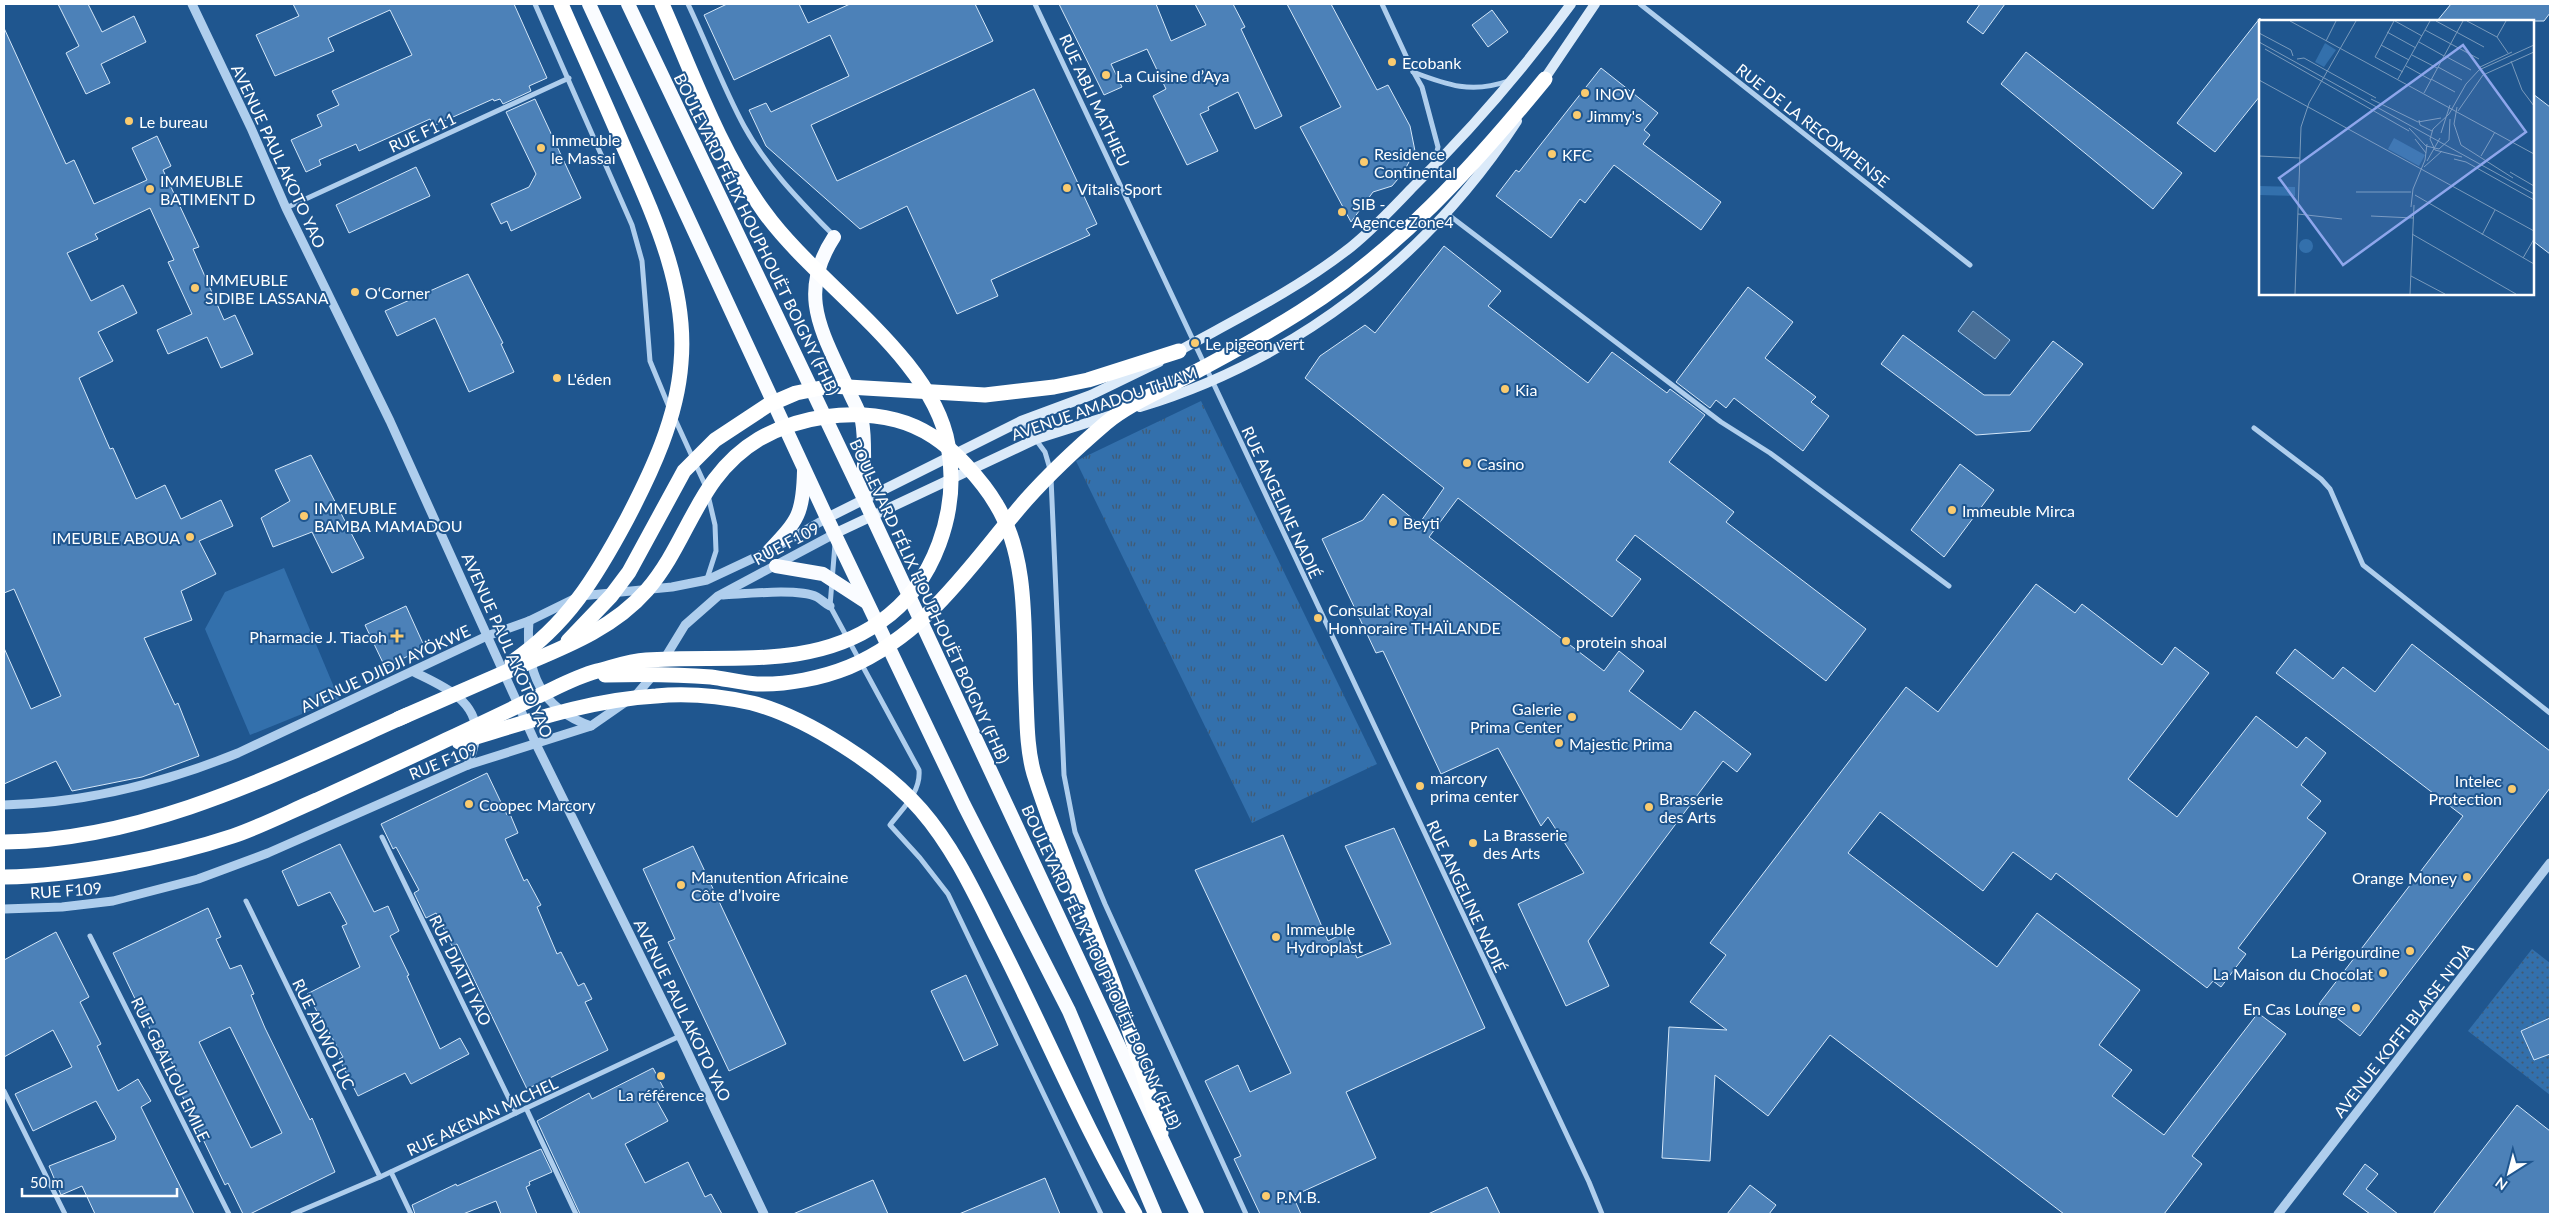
<svg xmlns="http://www.w3.org/2000/svg" width="2554" height="1218" viewBox="0 0 2554 1218" font-family="Lato,sans-serif">
	<style>
		.grass { fill: url(#grass-tufts) }
		.park { fill: url(#park-dots) }
		.pitch { fill: #3370ac }
		.water { fill: #486e96; stroke: #a2c9ee }
		.building { fill: #4c81b8; stroke: #d4e7f9; fill-rule: evenodd }
		.lines { fill: none; stroke-linecap: round; stroke-linejoin: round }
		.minor { stroke: #afceed; stroke-width: 5 }
		.tertiary { stroke: #afceed; stroke-width: 9 }
		.secondary { stroke: #dbeaf9; stroke-width: 10 }
		.trunk { stroke: #fafcff; stroke-width: 14 }
		.motorway { stroke: #fff; stroke-width: 15 }
		.poi-dot { fill: #facb6f; stroke: #1f568f; stroke-width: 2 }
		.labels { text-anchor: middle; dominant-baseline: central; stroke-width: 4; stroke-linejoin: round; paint-order: stroke }
		.poi-label { font-size: 16px; fill: #fff; stroke: #1f568f; text-anchor: start }
		.street-label { font-size: 16px; fill: #fff; stroke: #1f568f }
		.inset-road { fill: none; stroke: #799abc; stroke-width: 1 }
		.view { fill: #8ea6ec; fill-opacity: 0.15; stroke: #8ea6ec; stroke-width: 2.5 }
		.inset-edge { fill: none; stroke: #fff; stroke-width: 2.5 }
	</style>
	<defs>
		<pattern id="grass-tufts" width="24" height="20" patternUnits="userSpaceOnUse" patternTransform="scale(1.25)"><rect width="24" height="20" fill="#3370ac"/><path d="M3 7l-1-3M5 7V3M7 7l1-3M15 17l-1-3M17 17v-4M19 17l1-3" fill="none" stroke="#425a72"/></pattern>
		<pattern id="park-dots" width="8" height="8" patternUnits="userSpaceOnUse" patternTransform="scale(1.25)"><rect width="8" height="8" fill="#3370ac"/><path d="M2 2h.1M6 6h.1" fill="none" stroke="#425a72" stroke-width="1.8" stroke-linecap="round"/></pattern>
	</defs>
	<rect width="100%" height="100%" fill="#1f568f"/>
	<polygon class="grass" points="1201,401 1377,764 1252,823 1076,461"/>
	<polygon class="park" points="2532,949 2550,963 2550,1095 2468,1031"/>
	<polygon class="pitch" points="284,568 339,699 250,735 205,629 225,592"/>
	<polygon class="water" points="1973,311 2010,340 1995,359 1958,331"/>
	<g class="building">
		<polygon points="58,4 88,4 102,32 134,16 146,42 101,64 110,83 86,94 66,53 79,46"/>
		<polygon points="293,4 514,4 547,78 529,86 531,91 503,104 500,99 494,101 493,99 433,126 430,119 359,151 356,144 319,160 321,165 306,172 291,140 322,126 317,115 339,105 332,91 412,55 390,10 328,38 334,51 275,76 256,35 299,16"/>
		<polygon points="727,4 799,4 808,23 850,4 975,4 993,41 811,125 837,181 1034,89 1097,224 1086,229 1090,235 991,280 998,296 957,314 907,206 860,229 766,146 749,110 766,103 771,112 849,76 830,35 734,80 704,15"/>
		<polygon points="1059,4 1156,4 1171,41 1206,25 1195,4 1233,4 1245,27 1241,29 1282,116 1255,129 1238,92 1208,107 1209,110 1200,114 1218,151 1187,165 1153,96 1166,89 1147,49 1111,64 1122,87 1104,95"/>
		<polygon points="1287,4 1331,4 1377,90 1388,85 1410,126 1415,151 1403,173 1392,186 1373,192 1351,222 1300,127 1341,107"/>
		<polygon points="1980,4 2005,4 1983,34 1967,22"/>
		<polygon points="2451,4 2550,4 2550,13 2544,21 2437,21"/>
		<polygon points="1492,10 1508,32 1488,47 1472,25"/>
		<polygon points="2260,18 2260,96 2215,152 2177,123"/>
		<polygon points="4,28 66,164 74,160 94,204 147,180 132,148 157,136 171,166 163,170 199,247 193,249 224,320 235,315 253,354 221,368 207,337 168,354 157,330 192,314 168,262 174,260 150,208 95,234 98,239 67,253 91,301 123,285 137,313 98,332 113,361 79,378 110,449 113,448 136,499 165,485 181,519 221,500 233,526 199,541 216,574 181,591 192,620 144,638 175,705 178,703 199,756 142,777 72,791 56,761 4,784 4,648 31,709 61,696 14,589 4,593"/>
		<polygon points="2026,52 2182,173 2153,209 2001,84"/>
		<polygon points="1601,68 1658,113 1644,130 1650,135 1643,144 1721,202 1701,230 1614,165 1585,203 1580,199 1551,238 1496,196 1516,170 1519,172"/>
		<polygon points="2533,94 2550,107 2550,254 2533,241"/>
		<polygon points="535,99 581,198 511,231 507,221 501,224 491,204 529,187 536,174 506,112"/>
		<polygon points="416,167 430,196 349,233 336,205"/>
		<polygon points="1444,246 1501,291 1488,306 1588,383 1612,352 1667,393 1670,389 1705,415 1669,462 1734,512 1726,522 1866,629 1826,681 1635,535 1616,560 1641,579 1612,617 1458,498 1429,537 1604,671 1619,651 1644,671 1629,691 1681,730 1695,711 1751,754 1737,772 1723,761 1588,941 1609,986 1566,1006 1518,904 1584,873 1548,817 1541,826 1498,748 1441,774 1383,651 1376,653 1322,539 1363,520 1383,494 1419,524 1444,488 1305,378 1320,356 1365,325 1375,333"/>
		<polygon points="468,274 503,343 501,344 514,372 469,392 435,318 397,336 385,311"/>
		<polygon points="1748,287 1793,322 1765,358 1816,397 1811,402 1829,416 1803,451 1734,398 1726,408 1716,400 1710,408 1676,382"/>
		<polygon points="1903,335 1984,395 2010,395 2053,341 2083,364 2030,431 1976,435 1881,364"/>
		<polygon points="311,455 364,558 332,573 312,532 273,547 261,518 290,501 275,470"/>
		<polygon points="1960,464 1994,490 1944,557 1911,530"/>
		<polygon points="2036,584 2075,613 2082,604 2162,665 2175,647 2209,673 2128,779 2177,817 2256,716 2297,748 2306,737 2326,753 2301,785 2321,801 2307,818 2326,833 2238,948 2246,954 2221,987 2213,981 2207,988 2056,873 2051,880 2013,852 1983,891 1880,812 1848,853 1997,967 2037,913 2140,990 2099,1045 2132,1070 2112,1096 2164,1135 2258,1013 2286,1034 2192,1156 2202,1164 2164,1214 2064,1214 1830,1035 1768,1116 1715,1075 1710,1161 1662,1158 1669,1027 1727,1030 1690,1002 1726,955 1710,943 1906,687 1938,712"/>
		<polygon points="406,606 425,648 385,667 365,625"/>
		<polygon points="2412,644 2550,751 2550,788 2360,1036 2319,1004 2463,816 2276,673 2295,649 2333,679 2343,667 2375,692"/>
		<polygon points="487,773 507,815 510,814 518,833 505,839 524,881 527,879 541,905 537,907 557,954 561,952 578,986 584,983 592,999 585,1002 608,1050 527,1089 457,944 452,946 436,913 426,918 414,893 419,890 396,847 393,849 381,824"/>
		<polygon points="1394,828 1485,1028 1346,1092 1376,1158 1293,1196 1301,1214 1260,1214 1234,1159 1241,1156 1205,1081 1238,1065 1250,1092 1291,1073 1195,870 1283,835 1328,941 1346,932 1357,958 1391,944 1345,846"/>
		<polygon points="340,844 374,912 388,906 399,931 390,936 409,975 407,976 440,1049 460,1038 469,1054 411,1084 405,1073 358,1096 339,1059 343,1057 307,994 360,967 342,926 347,924 330,892 298,906 282,871"/>
		<polygon points="693,846 786,1044 729,1071 668,942 675,939 643,869"/>
		<path d="M 208,908 L 221,937 L 216,939 L 230,969 L 241,965 L 254,994 L 251,995 L 265,1028 L 310,1120 L 312,1118 L 335,1172 L 250,1214 L 243,1214 L 228,1183 L 225,1185 L 176,1083 L 181,1081 L 156,1031 L 152,1033 L 138,1005 L 113,953 ZM 230,1027 L 282,1133 L 251,1148 L 199,1042 Z"/>
		<polygon points="56,932 89,997 80,1002 101,1044 97,1046 118,1091 138,1079 151,1101 141,1107 194,1214 95,1214 82,1186 61,1195 49,1166 115,1140 116,1137 96,1101 33,1131 15,1094 72,1067 53,1030 4,1057 4,960"/>
		<polygon points="966,975 998,1045 964,1061 931,991"/>
		<polygon points="2550,1018 2550,1054 2534,1060 2521,1031"/>
		<polygon points="653,1068 664,1089 653,1094 668,1121 625,1144 645,1183 688,1162 705,1197 711,1194 722,1214 580,1214 537,1121 589,1093 592,1099"/>
		<polygon points="2517,1105 2550,1131 2550,1214 2433,1214"/>
		<polygon points="541,1149 552,1172 529,1182 530,1185 526,1187 537,1214 501,1214 496,1201 463,1214 415,1214 412,1205 456,1184 457,1186"/>
		<polygon points="2365,1164 2378,1174 2366,1189 2398,1214 2370,1214 2343,1194"/>
		<polygon points="1045,1178 1060,1214 959,1214"/>
		<polygon points="873,1180 888,1214 793,1214"/>
		<polygon points="1750,1185 1776,1205 1769,1214 1727,1214"/>
		<polygon points="1487,1187 1500,1214 1428,1214"/>
	</g>
	<g class="lines">
		<g class="minor">
			<polyline points="535,4 632,225 642,261 650,361 669,407"/>
			<path d="M 688,4 C 707,44 723,87 744,126 C 767,168 801,202 834,236"/>
			<polyline points="1035,4 1589,1182 1602,1214"/>
			<polyline points="1382,4 1413,71 1422,87 1438,147 1434,163"/>
			<polyline points="1640,4 1970,265"/>
			<path d="M 1413,72 C 1447,85 1472,94 1508,81"/>
			<polyline points="286,208 569,78"/>
			<polyline points="1446,213 1721,422 1770,453 1949,586"/>
			<polyline points="674,417 706,487"/>
			<polyline points="1022,421 1045,452 1050,469"/>
			<polyline points="2254,428 2321,479 2330,489 2363,565 2550,713"/>
			<polyline points="1051,478 1064,775 1075,832 1105,904 1246,1214"/>
			<path d="M 835,544 L 830,606 L 919,770 C 921,792 903,808 890,825 L 920,858 L 948,894 L 1101,1214"/>
			<polyline points="707,579 716,551 715,525 708,495"/>
			<polyline points="382,837 516,1113"/>
			<polyline points="246,901 380,1177"/>
			<polyline points="90,936 229,1214"/>
			<polyline points="4,1091 65,1214"/>
			<polyline points="526,1108 576,1214"/>
			<polyline points="391,1172 411,1214"/>
			<polyline points="293,1214 380,1177 680,1036"/>
		</g>
		<g class="tertiary">
			<polyline points="192,4 251,128 286,208 390,421 536,744 680,1036 764,1214"/>
			<path d="M 723,595 C 745,594 798,588 817,597 C 822,600 826,604 830,606"/>
			<path d="M 529,621 C 525,672 541,709 591,726"/>
			<polyline points="663,661 685,625 718,596 836,533"/>
			<path d="M 414,672 C 440,685 477,699 476,734 C 476,744 471,755 468,765"/>
			<path d="M 4,805 C 84,803 164,783 238,753 L 487,636 L 529,621 L 580,596 L 672,587 L 707,580 L 769,551 L 827,518"/>
			<polyline points="4,909 62,907 113,901 198,879 268,853 468,765 591,726 637,694 654,674"/>
			<polyline points="2278,1214 2550,863"/>
		</g>
		<g class="secondary">
			<polyline points="1541,84 1595,4"/>
			<path d="M 1173,354 C 1234,320 1295,291 1351,247 C 1372,230 1392,209 1411,189 C 1469,132 1523,70 1571,4"/>
			<path d="M 1140,407 C 1295,360 1429,257 1517,121"/>
			<polyline points="827,518 1021,421 1091,395 1159,362"/>
			<polyline points="836,533 1036,439 1112,415"/>
		</g>
		<g class="trunk">
			<polyline points="589,4 827,518 964,805 1069,1011 1155,1214"/>
			<polyline points="628,4 864,499 1197,1214"/>
			<path d="M 834,237 C 796,295 823,333 848,389 C 852,399 859,410 862,421 C 866,442 863,471 864,493"/>
			<path d="M 769,551 C 798,520 803,515 804,471"/>
			<polyline points="776,566 823,574 866,602"/>
		</g>
		<g class="motorway">
			<polyline points="568,641 611,596 629,572 684,471 715,440 768,405 796,393 831,386 985,395 1054,387 1088,380 1179,351"/>
			<path d="M 512,662 C 567,625 596,577 627,519 C 652,471 677,418 681,363 C 688,286 652,212 622,143 C 602,96 581,50 561,4"/>
			<path d="M 605,675 C 641,674 675,674 711,677 C 726,679 742,683 757,684 C 787,685 822,678 849,667 C 929,633 972,562 1026,500 C 1051,472 1078,447 1106,423 C 1129,404 1157,393 1182,379 C 1222,358 1262,336 1300,312 C 1397,251 1473,167 1545,79"/>
			<path d="M 398,719 C 437,702 476,685 515,668 C 562,648 612,630 647,590 C 690,540 697,476 759,439 C 799,416 851,409 896,420 C 923,427 947,444 966,465 C 977,477 988,490 996,504 C 1030,559 1023,635 1026,697 C 1027,722 1027,750 1034,774 C 1055,841 1084,907 1109,972 C 1129,1025 1145,1079 1161,1133"/>
			<path d="M 459,742 C 524,723 588,700 656,696 C 688,693 720,696 752,703 C 806,717 884,767 921,810 C 954,848 975,894 997,938 C 1044,1030 1083,1125 1135,1214"/>
			<path d="M 4,842 C 148,840 278,773 407,715"/>
			<path d="M 4,877 C 73,876 167,858 233,836 C 262,826 289,812 317,800 C 360,780 403,761 446,740 C 476,726 506,712 536,697 C 556,688 575,677 597,671 C 613,667 629,661 646,660 C 725,654 811,671 880,622 C 935,584 960,510 948,445 C 933,357 816,284 765,213 C 720,152 692,72 662,4"/>
		</g>
	</g>
	<g class="poi-dot">
		<circle cx="1392" cy="62" r="5"/>
		<circle cx="1106" cy="75" r="5"/>
		<circle cx="1585" cy="93" r="5"/>
		<circle cx="1577" cy="115" r="5"/>
		<circle cx="129" cy="121" r="5"/>
		<circle cx="541" cy="148" r="5"/>
		<circle cx="1552" cy="154" r="5"/>
		<circle cx="1364" cy="162" r="5"/>
		<circle cx="1067" cy="188" r="5"/>
		<circle cx="150" cy="189" r="5"/>
		<circle cx="1342" cy="212" r="5"/>
		<circle cx="195" cy="288" r="5"/>
		<circle cx="355" cy="292" r="5"/>
		<circle cx="1195" cy="343" r="5"/>
		<circle cx="557" cy="378" r="5"/>
		<circle cx="1505" cy="389" r="5"/>
		<circle cx="1467" cy="463" r="5"/>
		<circle cx="1952" cy="510" r="5"/>
		<circle cx="304" cy="516" r="5"/>
		<circle cx="1393" cy="522" r="5"/>
		<circle cx="190" cy="537" r="5"/>
		<circle cx="1318" cy="618" r="5"/>
		<path d="M394.5 628.5h5v5h5v5h-5v5h-5v-5h-5v-5h5z"/>
		<circle cx="1566" cy="641" r="5"/>
		<circle cx="1572" cy="717" r="5"/>
		<circle cx="1559" cy="743" r="5"/>
		<circle cx="1420" cy="786" r="5"/>
		<circle cx="2512" cy="789" r="5"/>
		<circle cx="469" cy="804" r="5"/>
		<circle cx="1649" cy="807" r="5"/>
		<circle cx="1473" cy="843" r="5"/>
		<circle cx="2467" cy="877" r="5"/>
		<circle cx="681" cy="885" r="5"/>
		<circle cx="1276" cy="937" r="5"/>
		<circle cx="2410" cy="951" r="5"/>
		<circle cx="2383" cy="973" r="5"/>
		<circle cx="2356" cy="1008" r="5"/>
		<circle cx="661" cy="1076" r="5"/>
		<circle cx="1266" cy="1196" r="5"/>
	</g>
	<g class="labels">
		<g class="poi-label">
			<text x="1402" y="62">Ecobank</text>
			<text x="1116" y="75">La Cuisine d’Aya</text>
			<text x="1595" y="93">INOV</text>
			<text x="1587" y="115">Jimmy's</text>
			<text x="139" y="121">Le bureau</text>
			<text x="551" y="139">Immeuble<tspan x="551" dy="18">le Massai</tspan></text>
			<text x="1374" y="153">Residence<tspan x="1374" dy="18">Continental</tspan></text>
			<text x="1562" y="154">KFC</text>
			<text x="160" y="180">IMMEUBLE<tspan x="160" dy="18">BATIMENT D</tspan></text>
			<text x="1077" y="188">Vitalis Sport</text>
			<text x="1352" y="203">SIB -<tspan x="1352" dy="18">Agence Zone4</tspan></text>
			<text x="205" y="279">IMMEUBLE<tspan x="205" dy="18">SIDIBE LASSANA</tspan></text>
			<text x="365" y="292">O‘Corner</text>
			<text x="1205" y="343">Le pigeon vert</text>
			<text x="567" y="378">L'éden</text>
			<text x="1515" y="389">Kia</text>
			<text x="1477" y="463">Casino</text>
			<text x="314" y="507">IMMEUBLE<tspan x="314" dy="18">BAMBA MAMADOU</tspan></text>
			<text x="1962" y="510">Immeuble Mirca</text>
			<text x="1403" y="522">Beyti</text>
			<text x="180" y="537" text-anchor="end">IMEUBLE ABOUA</text>
			<text x="1328" y="609">Consulat Royal<tspan x="1328" dy="18">Honnoraire THAÏLANDE</tspan></text>
			<text x="387" y="636" text-anchor="end">Pharmacie J. Tiacoh</text>
			<text x="1576" y="641">protein shoal</text>
			<text x="1562" y="708" text-anchor="end">Galerie<tspan x="1562" dy="18">Prima Center</tspan></text>
			<text x="1569" y="743">Majestic Prima</text>
			<text x="1430" y="777">marcory<tspan x="1430" dy="18">prima center</tspan></text>
			<text x="2502" y="780" text-anchor="end">Intelec<tspan x="2502" dy="18">Protection</tspan></text>
			<text x="1659" y="798">Brasserie<tspan x="1659" dy="18">des Arts</tspan></text>
			<text x="479" y="804">Coopec Marcory</text>
			<text x="1483" y="834">La Brasserie<tspan x="1483" dy="18">des Arts</tspan></text>
			<text x="691" y="876">Manutention Africaine<tspan x="691" dy="18">Côte d’Ivoire</tspan></text>
			<text x="2457" y="877" text-anchor="end">Orange Money</text>
			<text x="1286" y="928">Immeuble<tspan x="1286" dy="18">Hydroplast</tspan></text>
			<text x="2400" y="951" text-anchor="end">La Périgourdine</text>
			<text x="2373" y="973" text-anchor="end">La Maison du Chocolat</text>
			<text x="2346" y="1008" text-anchor="end">En Cas Lounge</text>
			<text x="661" y="1094" text-anchor="middle">La référence</text>
			<text x="1276" y="1196">P.M.B.</text>
		</g>
		<g class="street-label">
			<text transform="translate(1095 100) rotate(65)">RUE ABLI MATHIEU</text>
			<text transform="translate(1813 125) rotate(38)">RUE DE LA RECOMPENSE</text>
			<text transform="translate(422 132) rotate(-25)">RUE F111</text>
			<text transform="translate(279 156) rotate(65)">AVENUE PAUL AKOTO YAO</text>
			<text transform="translate(757 234) rotate(64)">BOULEVARD FÉLIX HOUPHOUËT BOIGNY (FHB)</text>
			<text transform="translate(1104 403) rotate(-19)">AVENUE AMADOU THIAM</text>
			<text transform="translate(1282 502) rotate(65)">RUE ANGELINE NADIÉ</text>
			<text transform="translate(786 543) rotate(-28)">RUE F109</text>
			<text transform="translate(930 601) rotate(65)">BOULEVARD FÉLIX HOUPHOUËT BOIGNY (FHB)</text>
			<text transform="translate(508 645) rotate(66)">AVENUE PAUL AKOTO YAO</text>
			<text transform="translate(385 668) rotate(-25)">AVENUE DJIDJI AYÖKWE</text>
			<text transform="translate(443 761) rotate(-22)">RUE F109</text>
			<text transform="translate(66 890) rotate(-4)">RUE F109</text>
			<text transform="translate(1467 896) rotate(65)">RUE ANGELINE NADIÉ</text>
			<text transform="translate(1102 967) rotate(65)">BOULEVARD FÉLIX HOUPHOUËT BOIGNY (FHB)</text>
			<text transform="translate(461 970) rotate(64)">RUE DIATTI YAO</text>
			<text transform="translate(683 1010) rotate(64)">AVENUE PAUL AKOTO YAO</text>
			<text transform="translate(2403 1030) rotate(-52)">AVENUE KOFFI BLAISE N'DIA</text>
			<text transform="translate(324 1034) rotate(64)">RUE ADWO LUC</text>
			<text transform="translate(171 1069) rotate(64)">RUE GBALLOU EMILE</text>
			<text transform="translate(482 1116) rotate(-25)">RUE AKENAN MICHEL</text>
		</g>
	</g>
	<g transform="translate(2259 20)">
		<rect width="275" height="275" fill="#1f568f"/>
		<path d="M 66,23 L 77,30 L 65,47 L 56,42 ZM 135,118 L 166,135 L 160,146 L 129,129 Z" fill="#3370ac"/>
		<path d="M 0,166 L 36,167 L 36,176 L 0,175 ZM40 226a7 7 0 1 1 14 0a7 7 0 1 1-14 0Z" fill="#3370ac"/>
		<path class="inset-road" d="M 31,1 L 275,134M 135,1 L 116,37 L 144,52M 136,1 L 163,16M 177,1 L 225,27M 208,1 L 238,17 L 249,33M 166,10 L 220,39M 128,12 L 157,28M 0,13 L 32,30 L 34,36M 238,17 L 247,1M 67,21 L 77,1M 0,22 L 275,174M 160,22 L 185,36M 122,25 L 150,40M 6,29 L 150,111M 153,35 L 178,48M 186,36 L 212,50M 38,39 L 45,38 L 117,78M 252,41 L 263,70 L 275,86M 147,46 L 172,60M 179,47 L 203,60M 219,48 L 253,32M 139,59 L 171,1M 172,59 L 196,72M 0,60 L 275,211M 165,73 L 204,1M 112,79 L 159,102 L 182,98M 198,87 L 195,104 L 202,125 L 254,158M 199,91 L 224,55 L 275,32M 160,100 L 161,105 L 173,111M 150,108 L 167,126 L 180,129 L 190,120 L 191,99M 182,113 L 191,85M 156,119 L 167,133M 0,136 L 41,138M 222,136 L 236,112M 203,137 L 176,130 L 171,119 L 174,109 L 190,94 L 207,64 L 220,50 L 275,25M 195,139 L 207,142 L 275,180M 168,141 L 181,118M 165,147 L 183,131M 251,152 L 275,166M 97,172 L 152,172M 156,175 L 275,244M 152,187 L 154,169 L 166,140 L 168,124M 39,194 L 83,199M 112,196 L 154,198M 153,214 L 257,274M 223,215 L 236,190M 264,238 L 275,219M 152,256 L 186,274M 36,274 L 42,107 L 50,83 L 97,1M 151,274 L 155,185"/>
		<path class="view" d="M 204,25 L 267,112 L 84,245 L 20,158 Z"/>
		<rect width="275" height="275" class="inset-edge"/>
	</g>
	<rect width="2554" height="1218" fill="none" stroke="#ffffff" stroke-width="10"/>
	<g transform="translate(2509 1173) rotate(216)" stroke="#1f568f" stroke-width="4" paint-order="stroke">
	<path d="M0-4L9 19L0 12L-9 19Z" fill="#ffffff"/>
	<text y="-8" font-size="14" font-weight="bold" text-anchor="middle" fill="#ffffff">N</text>
	</g>
	<path d="M22 1188v8h155v-8" fill="none" stroke="#ffffff" stroke-width="2.5"/>
	<text x="30" y="1188" font-size="15" fill="#ffffff" stroke="#1f568f" stroke-width="4" paint-order="stroke">50 m</text>
</svg>
